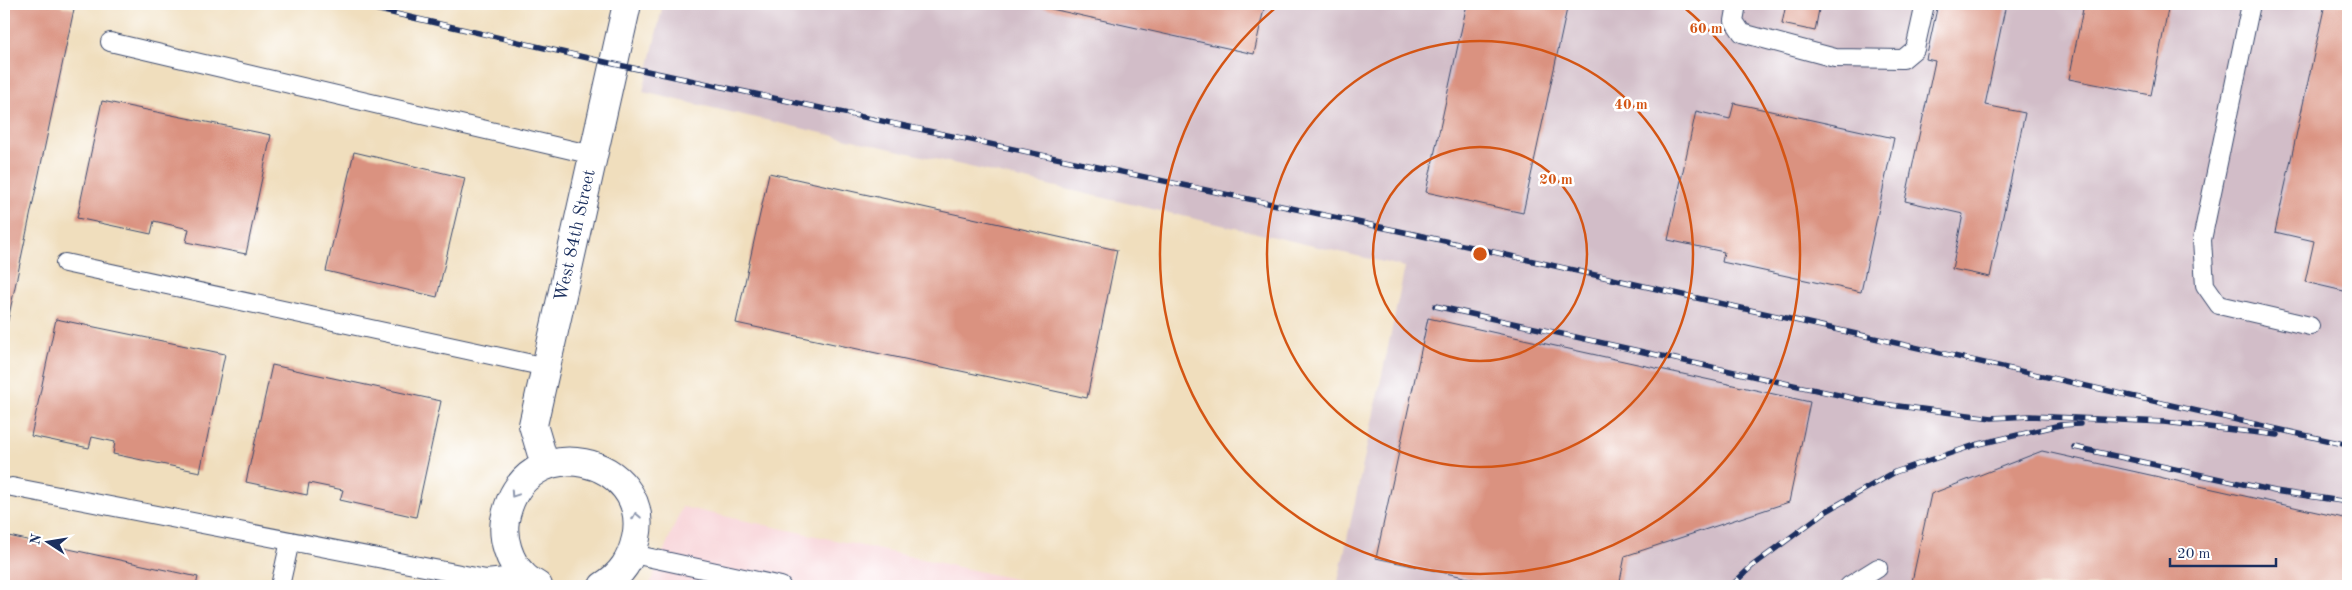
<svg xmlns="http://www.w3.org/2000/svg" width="2352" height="590" viewBox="0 0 2352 590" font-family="'Old Standard TT',serif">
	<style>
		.built { fill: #f7cfd4 }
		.industrial { fill: #d2bdc8 }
		.building { fill: #da9280 }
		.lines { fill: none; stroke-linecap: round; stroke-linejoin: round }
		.service-casing { stroke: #3b496c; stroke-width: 20 }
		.minor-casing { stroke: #3b496c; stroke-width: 30 }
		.service { stroke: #fff; stroke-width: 18 }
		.minor { stroke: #fff; stroke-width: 28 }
		.rail-casing { stroke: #1b2f5e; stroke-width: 5.5 }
		.rail { stroke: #fff; stroke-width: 4; stroke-dasharray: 11; stroke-linecap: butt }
		.oneway { stroke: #8d97ae }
		.ring { fill: none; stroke: #d45514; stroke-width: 2.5 }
		.labels { text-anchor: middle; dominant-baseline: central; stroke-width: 5; stroke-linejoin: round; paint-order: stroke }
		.street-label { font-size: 18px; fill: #1b2f5e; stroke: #fff }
		.centre { fill: #d45514; stroke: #fff; stroke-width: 2.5 }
		.ring-label { font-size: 15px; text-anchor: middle; font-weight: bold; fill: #d45514; stroke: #fff; stroke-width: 5; stroke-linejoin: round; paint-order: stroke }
	</style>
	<rect width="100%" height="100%" fill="#fff"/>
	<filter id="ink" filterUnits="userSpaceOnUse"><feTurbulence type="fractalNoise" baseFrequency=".02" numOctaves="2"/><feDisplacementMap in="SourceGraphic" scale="10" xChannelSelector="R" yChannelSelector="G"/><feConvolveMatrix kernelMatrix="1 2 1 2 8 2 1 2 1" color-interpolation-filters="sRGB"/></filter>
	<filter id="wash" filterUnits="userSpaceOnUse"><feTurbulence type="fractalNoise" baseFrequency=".0096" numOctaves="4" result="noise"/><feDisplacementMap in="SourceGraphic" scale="20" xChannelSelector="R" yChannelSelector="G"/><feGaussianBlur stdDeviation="1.12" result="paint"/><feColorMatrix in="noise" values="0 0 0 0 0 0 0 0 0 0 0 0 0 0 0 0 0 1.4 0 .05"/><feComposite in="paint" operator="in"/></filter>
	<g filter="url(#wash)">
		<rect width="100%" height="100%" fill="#f0debd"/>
		<polygon class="built" points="682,507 1047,586 649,586"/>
		<polygon class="industrial" points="663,4 2348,4 2348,586 1337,586 1405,267 643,92"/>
		<g id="blocks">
			<g class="building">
				<polygon points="4,4 50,4 74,9 5,334"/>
				<polygon points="1029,4 1265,4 1254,54"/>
				<polygon points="1467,4 1568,4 1523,213 1426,192"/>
				<polygon points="1786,4 1820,4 1815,31 1782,24"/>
				<polygon points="1938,4 2006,4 1985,105 2025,113 1990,277 1952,269 1963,214 1905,201 1935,61 1926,59"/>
				<polygon points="2084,4 2169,4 2151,95 2069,79"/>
				<polygon points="2325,4 2348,4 2348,292 2305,282 2314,241 2275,232"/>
				<polygon points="102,101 271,135 246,254 186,242 189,229 154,221 151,234 77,218"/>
				<polygon points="1734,103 1894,138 1861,292 1722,262 1724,252 1668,240 1696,111 1730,119"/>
				<polygon points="354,152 465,178 437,297 326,271"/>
				<polygon points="769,173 1117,250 1087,398 736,323"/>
				<polygon points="1428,318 1810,402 1789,502 1625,556 1619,586 1506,586 1376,558"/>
				<polygon points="56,319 225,354 200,472 113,454 115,442 92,437 89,448 31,436"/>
				<polygon points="272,365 441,401 416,517 340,500 343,490 309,483 307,495 246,482"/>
				<polygon points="2042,451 2348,519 2348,586 1911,586 1931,494"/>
				<polygon points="4,535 198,577 196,586 4,586"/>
			</g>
		</g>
	</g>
	<g filter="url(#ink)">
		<use href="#blocks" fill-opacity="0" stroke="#3b496c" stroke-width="1"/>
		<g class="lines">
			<defs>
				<g id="service">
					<polyline points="1737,4 1734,21 1742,33 1835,58 1903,59 1915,49 1925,4"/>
					<polyline points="2251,4 2202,240 2205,285 2219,305 2310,326"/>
					<polyline points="110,42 593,155"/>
					<polyline points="65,263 546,367"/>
					<polyline points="12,487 486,579 523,575"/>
					<polyline points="633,554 781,586"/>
					<polyline points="280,586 290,541"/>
					<polyline points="1849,586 1878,568"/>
				</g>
				<g id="minor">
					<path id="s1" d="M 545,465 L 533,425 L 627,4"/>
					<path d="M 538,586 C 534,583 527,580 523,575 C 509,562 502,538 505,520 C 523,424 653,458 636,538 C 631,560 622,574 603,586"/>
				</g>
			</defs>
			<use href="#service" class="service-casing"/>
			<use href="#minor" class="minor-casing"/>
			<use href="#service" class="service"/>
			<use href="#minor" class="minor"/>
			<defs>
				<g id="rail">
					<polyline points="353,4 614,64 1418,235 2348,445"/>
					<polyline points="1435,306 1875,403 1992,418 2030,416 2164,422 2278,435"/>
					<polyline points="2074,447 2275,491 2348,502"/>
					<polyline points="1731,586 1752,566 1825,512 1895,472 1975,445 2060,425 2080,424"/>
				</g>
			</defs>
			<use href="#rail" class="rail-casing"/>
			<use href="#rail" class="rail"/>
		</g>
		<defs><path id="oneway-chevron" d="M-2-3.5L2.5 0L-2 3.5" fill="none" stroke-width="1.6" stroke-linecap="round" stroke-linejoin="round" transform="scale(1.25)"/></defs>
		<g class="oneway">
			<use href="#oneway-chevron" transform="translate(514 494) rotate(124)"/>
			<use href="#oneway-chevron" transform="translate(636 516) rotate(-101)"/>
		</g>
	</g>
	<g class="ring">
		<circle cx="1480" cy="254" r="107"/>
		<circle cx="1480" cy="254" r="213"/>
		<path d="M1681 5A320 320 0 1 1 1279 5"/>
	</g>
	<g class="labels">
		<g class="street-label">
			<text stroke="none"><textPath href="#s1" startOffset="236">West 84th Street</textPath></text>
		</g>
	</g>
	<circle cx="1480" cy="254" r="8" class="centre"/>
	<g class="ring-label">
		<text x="1706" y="33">60 m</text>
		<text x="1631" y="109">40 m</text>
		<text x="1556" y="184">20 m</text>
	</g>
	<rect width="2352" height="590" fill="none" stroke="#fff" stroke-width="20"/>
	<g transform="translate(48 542) rotate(282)" stroke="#ffffff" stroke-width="4" paint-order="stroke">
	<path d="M0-4L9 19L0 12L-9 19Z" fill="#1b2f5e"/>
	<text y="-8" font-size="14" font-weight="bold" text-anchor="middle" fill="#1b2f5e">N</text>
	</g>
	<path d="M2170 558v8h106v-8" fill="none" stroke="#1b2f5e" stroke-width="2.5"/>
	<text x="2177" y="558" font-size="15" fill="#1b2f5e" stroke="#ffffff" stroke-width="4" paint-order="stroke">20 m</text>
</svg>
